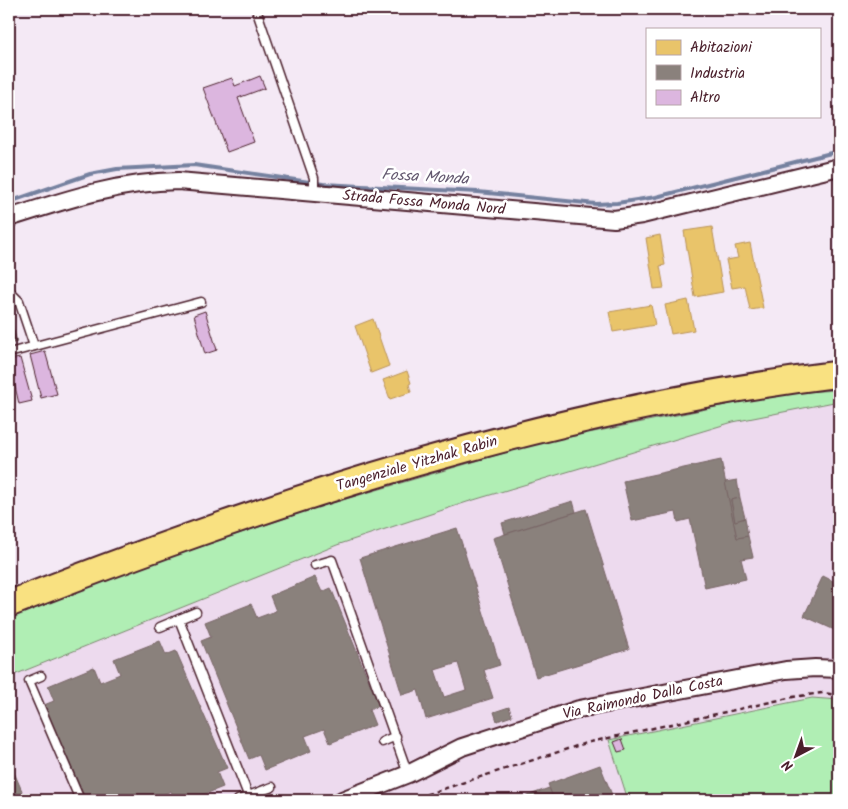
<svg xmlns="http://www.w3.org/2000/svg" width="848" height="809" viewBox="0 0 848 809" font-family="Kalam,sans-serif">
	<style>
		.built { fill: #eddaee }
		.green { fill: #b0eeb4; stroke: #7d8670 }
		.homes { fill: #e9c46a; stroke: #b99257 }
		.industry { fill: #8a817c; stroke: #776464; fill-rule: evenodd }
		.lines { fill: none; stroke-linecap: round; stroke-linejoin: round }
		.stream { stroke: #75819f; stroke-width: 4 }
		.building { fill: #dcb6df; stroke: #4a1f2b }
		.lane-casing { stroke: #4a1f2b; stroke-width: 11 }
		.street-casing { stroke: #4a1f2b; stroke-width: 20 }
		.primary-casing { stroke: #4a1f2b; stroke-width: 29 }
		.path { stroke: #4a1f2b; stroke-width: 2.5; stroke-dasharray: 5 4; stroke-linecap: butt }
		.lane { stroke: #fff; stroke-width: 8 }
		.street { stroke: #fff; stroke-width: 16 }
		.primary { stroke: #f9e181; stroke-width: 25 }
		.labels { text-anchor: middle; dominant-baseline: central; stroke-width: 5; stroke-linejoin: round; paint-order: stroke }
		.street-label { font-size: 15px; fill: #4a1f2b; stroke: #fff }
		.water-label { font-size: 16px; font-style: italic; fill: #63586f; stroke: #fff }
	</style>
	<rect width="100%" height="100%" fill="#f4e9f5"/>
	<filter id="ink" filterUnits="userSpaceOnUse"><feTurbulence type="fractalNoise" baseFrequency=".02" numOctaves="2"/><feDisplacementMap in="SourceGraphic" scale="10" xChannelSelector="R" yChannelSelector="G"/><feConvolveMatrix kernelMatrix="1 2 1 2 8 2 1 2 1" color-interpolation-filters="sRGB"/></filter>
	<g filter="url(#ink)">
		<polygon class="built" points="839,401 839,700 812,698 609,741 628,800 9,800 9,677 337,545 467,502 733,422"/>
		<g class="green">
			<polygon points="839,390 839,401 733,422 467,502 337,545 9,677 9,618 135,569 318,507 535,444 784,393"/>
			<polygon points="812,698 839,700 839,800 628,800 609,740"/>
		</g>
		<g class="homes">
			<polygon points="712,227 723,292 695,297 684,231"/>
			<polygon points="660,235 665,265 660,266 664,288 654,289 646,238"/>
			<polygon points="750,243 763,308 750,310 745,286 732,288 726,260 738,258 735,246"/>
			<polygon points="688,300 694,330 671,334 665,305"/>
			<polygon points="651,305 655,325 613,332 609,312"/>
			<polygon points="373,319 389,366 371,373 355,326"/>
			<polygon points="407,371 411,383 409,384 411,392 390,399 383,380"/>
		</g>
		<g class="industry">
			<polygon points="9,312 17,342 9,344"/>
			<polygon points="721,460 737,538 748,536 753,557 741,559 746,579 705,588 690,519 678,522 676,512 632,521 623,481"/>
			<polygon points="737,480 740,498 731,500 735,521 745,518 748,536 737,538 725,482"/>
			<polygon points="740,498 745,518 735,521 731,500"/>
			<polygon points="573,501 576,512 505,534 502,523"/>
			<polygon points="586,509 629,649 536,677 493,538"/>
			<path d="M 457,528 L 500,665 L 484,670 L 493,698 L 426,719 L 418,690 L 402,695 L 360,558 ZM 458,663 L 466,690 L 444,697 L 435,670 Z"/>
			<polygon points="823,576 839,584 839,632 804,616"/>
			<polygon points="315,577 322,592 331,588 379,706 369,710 375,725 330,743 324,729 305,736 311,751 265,770 259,755 249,759 201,641 211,637 205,622 251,604 257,618 276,611 270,596"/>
			<polygon points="160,641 166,655 176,651 227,768 217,772 223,787 190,800 175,800 171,791 152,800 86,800 44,705 54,701 48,686 94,667 100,682 120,674 114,659"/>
			<polygon points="509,707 512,716 497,721 494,712"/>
			<polygon points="9,761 26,800 9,800"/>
			<polygon points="600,765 614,800 554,800 548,784"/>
			<polygon points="549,788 554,800 516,800"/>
		</g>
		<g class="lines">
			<polyline class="stream" points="9,202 90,174 117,169 194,165 323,184 478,192 596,204 617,203 656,197 839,151"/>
		</g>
		<g class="building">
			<polygon points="260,76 265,88 238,98 254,142 227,152 203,88 232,78 235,86"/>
			<polygon points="205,311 217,350 205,354 194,315"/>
			<polygon points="45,351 57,394 41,398 30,355"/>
			<polygon points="20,358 32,401 19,404 9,360"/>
			<polygon points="622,739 626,750 618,752 614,742"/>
		</g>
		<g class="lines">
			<defs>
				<g id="lane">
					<polyline points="256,9 314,178 314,193"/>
					<polyline points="9,291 19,301 34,346"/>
					<polyline points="9,353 201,302"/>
					<polyline points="315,565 332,560 408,774"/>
					<polyline points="179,619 250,800"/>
					<polyline points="160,627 196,612"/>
					<polyline points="41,676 29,681 80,800"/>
					<polyline points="382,742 396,736"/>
					<polyline points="238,800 272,787"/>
				</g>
				<g id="street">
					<path d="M 9,218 C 65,200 118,182 178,181 L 614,219 L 642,215 L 839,167"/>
					<polyline points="342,800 408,774 462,747 579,709 786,670 815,668 839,669"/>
				</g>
				<path id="primary" d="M 9,604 C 276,499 553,409 839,374"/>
			</defs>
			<use href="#lane" class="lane-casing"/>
			<use href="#street" class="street-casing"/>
			<use href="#primary" class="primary-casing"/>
			<polyline class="path" points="409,800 586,743 793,697 822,693 839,695"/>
			<use href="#lane" class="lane"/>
			<use href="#street" class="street"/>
			<use href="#primary" class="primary"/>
		</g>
	</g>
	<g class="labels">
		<g class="street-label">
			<text transform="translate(424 203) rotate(5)">Strada Fossa Monda Nord</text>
			<text transform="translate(417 464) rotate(-16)">Tangenziale Yitzhak Rabin</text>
			<text transform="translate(643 698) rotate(-12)">Via Raimondo Dalla Costa</text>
		</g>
		<g class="water-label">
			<text transform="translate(425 177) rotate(3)">Fossa Monda</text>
		</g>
	</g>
	<rect width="848" height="809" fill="none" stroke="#fff" stroke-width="30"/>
	<rect x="15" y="15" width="818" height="779" fill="none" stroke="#4a1f2b" stroke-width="2" filter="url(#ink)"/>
	<rect x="646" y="28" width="175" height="90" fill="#ffffff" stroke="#b7a5aa"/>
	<rect x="656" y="40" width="25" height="15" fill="#e9c46a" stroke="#b7a5aa"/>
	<text x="690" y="52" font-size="15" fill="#4a1f2b">Abitazioni</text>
	<rect x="656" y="65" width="25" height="15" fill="#8a817c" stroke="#b7a5aa"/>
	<text x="690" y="78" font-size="15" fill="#4a1f2b">Industria</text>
	<rect x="656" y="90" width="25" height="15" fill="#dcb6df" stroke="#b7a5aa"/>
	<text x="690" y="102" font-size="15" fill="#4a1f2b">Altro</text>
	<g transform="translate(796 756) rotate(221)" stroke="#ffffff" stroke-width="4" paint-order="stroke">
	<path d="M0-4L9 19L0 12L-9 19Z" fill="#4a1f2b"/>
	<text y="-8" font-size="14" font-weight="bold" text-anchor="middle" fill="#4a1f2b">N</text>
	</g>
</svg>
